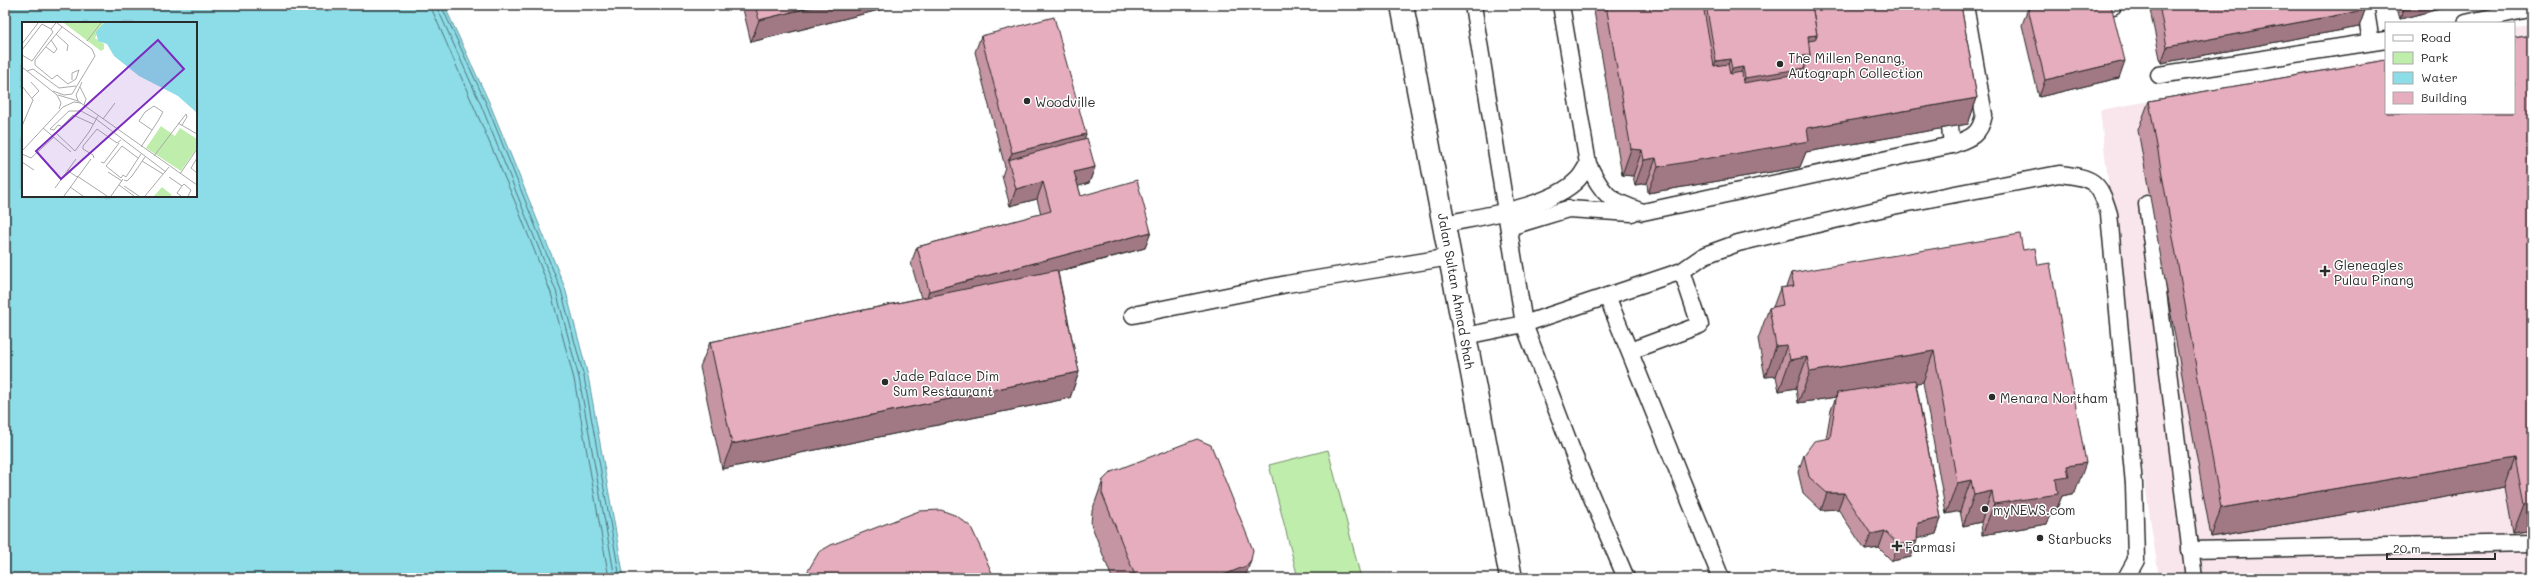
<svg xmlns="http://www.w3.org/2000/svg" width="2537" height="583" viewBox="0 0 2537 583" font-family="Mali,sans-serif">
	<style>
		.built { fill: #f8e6ec }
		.green { fill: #bfeeac; stroke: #758c6c }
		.water { fill: #8cdde8; stroke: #65969c; fill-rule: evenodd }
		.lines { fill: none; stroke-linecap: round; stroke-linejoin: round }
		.shore { stroke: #527277; stroke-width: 1 }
		.lane-casing { stroke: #2b2b2b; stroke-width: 19 }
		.secondary-casing { stroke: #2b2b2b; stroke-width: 25 }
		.lane { stroke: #fff; stroke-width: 16 }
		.secondary { stroke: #fff; stroke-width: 22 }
		.wall { fill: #c695a3; stroke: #2b2b2b }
		.shaded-wall { fill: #a17985; stroke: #2b2b2b }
		.building { fill: #e6adbe; stroke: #2b2b2b }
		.poi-dot { fill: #2b2b2b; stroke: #fff; stroke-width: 1.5 }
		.labels { text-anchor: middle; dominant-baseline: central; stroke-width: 3; stroke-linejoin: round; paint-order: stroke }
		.poi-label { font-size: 13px; fill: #2b2b2b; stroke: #fff; text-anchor: start }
		.street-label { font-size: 13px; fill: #2b2b2b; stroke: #fff }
		.inset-road { fill: none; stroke: #aaa; stroke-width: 1 }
		.view { fill: #7b2cbf; fill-opacity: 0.15; stroke: #7b2cbf; stroke-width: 2 }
		.inset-edge { fill: none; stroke: #2b2b2b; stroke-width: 2 }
	</style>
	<rect width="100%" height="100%" fill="#fff"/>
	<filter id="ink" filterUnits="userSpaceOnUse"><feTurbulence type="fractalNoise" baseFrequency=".025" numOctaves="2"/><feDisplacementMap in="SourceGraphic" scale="8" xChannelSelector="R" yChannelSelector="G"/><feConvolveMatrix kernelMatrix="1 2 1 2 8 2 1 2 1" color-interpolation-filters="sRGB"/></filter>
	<g filter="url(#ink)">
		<polygon class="built" points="2532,23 2532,578 2159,578 2132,397 2100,110 2386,58 2386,113 2514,113 2514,28"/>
		<polygon class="green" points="1328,450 1361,578 1298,578 1269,465"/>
		<path class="water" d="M 5,5 L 444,5 L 489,102 L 565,288 L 588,376 L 624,578 L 5,578 ZM 23,23 L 196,23 L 196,196 L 23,196 Z"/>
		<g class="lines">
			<g class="shore">
				<polyline points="430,5 516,204 551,293 574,379 609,578"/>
				<polyline points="436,5 481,105 556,291 579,378 615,578"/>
				<polyline points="441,5 486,103 561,290 584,377 620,578"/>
			</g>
			<defs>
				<g id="lane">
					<polyline points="1473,5 1524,324 1573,453 1626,578"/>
					<path d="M 1561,5 L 1588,164 C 1604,197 1609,200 1643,212 L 1952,145 C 1971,138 1980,135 1984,115 L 1965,5"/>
					<polyline points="2113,5 2113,6"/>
					<polyline points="2365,5 2371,42"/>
					<polyline points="2466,23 2532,8"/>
					<polyline points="2159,75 2386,40"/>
					<polyline points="1950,127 1952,145"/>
					<polyline points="2147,204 2194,578"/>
					<path d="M 1445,224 C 1482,216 1552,207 1578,179 C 1582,175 1585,169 1588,164"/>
					<polyline points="1509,227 1568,209 1632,213"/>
					<polyline points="1607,296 1721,578"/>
					<polyline points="1133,315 1287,284 1450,257"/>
					<path d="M 1465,336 L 1524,324 L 1682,271 L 1705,255 L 1738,243 L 1893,206 L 2059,174 C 2093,178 2099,180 2109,214 L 2134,484 L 2136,560 L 2126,578"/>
					<polyline points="1630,351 1700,325 1682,271"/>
					<polyline points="2190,550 2532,543"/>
				</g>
				<polyline id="secondary" points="1402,5 1511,578"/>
			</defs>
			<use href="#lane" class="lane-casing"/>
			<use href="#secondary" class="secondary-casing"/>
			<use href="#lane" class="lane"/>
			<use href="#secondary" class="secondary"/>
		</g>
		<g class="wall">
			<polygon points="742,5 899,5 751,42"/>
			<polygon points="1593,5 1961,5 1977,98 1968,124 1806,152 1800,167 1648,193 1647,183 1635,185 1633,176 1622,175"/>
			<polygon points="2149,5 2364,5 2365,10 2359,27 2161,63"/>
			<polygon points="2396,5 2455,5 2400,19"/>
			<polygon points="2028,8 2119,78 2039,97 2022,25"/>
			<polygon points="2532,35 2532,530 2513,533 2505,487 2211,537 2138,130 2149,101"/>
			<polygon points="981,36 1086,134 1084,139 1095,167 1089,183 1078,186 1081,196 1151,232 1145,248 1058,272 1079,372 1070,398 722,469 700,367 710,342 921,298 911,263 917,247 1041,214 1037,199 1010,206 1002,176 1005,167 975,52"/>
			<polygon points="2023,250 2075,493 2062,496 2057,508 2053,509 2047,524 1982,535 1981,522 1963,526 1960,511 1946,514 1923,382 1916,383 1941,518 1936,534 1917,538 1911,557 1892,561 1879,548 1865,550 1838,509 1821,510 1803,493 1798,472 1804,455 1826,439 1831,410 1836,397 1798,403 1796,388 1779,391 1776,376 1765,377 1758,339 1769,308 1773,307 1780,288 1786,287 1791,273"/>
			<polygon points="1103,480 1245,578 1112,578 1091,524 1092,511"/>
		</g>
		<g class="shaded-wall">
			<polygon points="820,5 899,5 751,42 759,20"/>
			<polygon points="2405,5 2455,5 2400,19"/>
			<polygon points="2365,10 2359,27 2161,63 2167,47"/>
			<polygon points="1817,35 1799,86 1734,109 1745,78 1801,61 1808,36"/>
			<polygon points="1730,59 1719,89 1704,92 1716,61"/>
			<polygon points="2125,61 2119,78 2039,97 2045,80"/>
			<polygon points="1743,67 1732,98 1721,100 1732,69"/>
			<polygon points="1977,98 1968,124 1806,152 1800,167 1648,193 1658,167 1807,128"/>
			<polygon points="1086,134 1080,150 1008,162 1012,153"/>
			<polygon points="1631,149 1642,150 1633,176 1622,175"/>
			<polygon points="1656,158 1647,183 1635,185 1644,160"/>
			<polygon points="1095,167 1089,183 1069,189 1074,172"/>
			<polygon points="1043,182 1037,199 1010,206 1016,189"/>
			<polygon points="1151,232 1145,248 923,307 929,291"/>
			<polygon points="1787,345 1776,376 1765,377 1776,346"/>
			<polygon points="1934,351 1923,382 1837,397 1837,393 1836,397 1798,403 1810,372"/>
			<polygon points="1807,357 1796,388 1779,391 1790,360"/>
			<polygon points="1079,372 1070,398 722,469 732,444"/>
			<polygon points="2515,458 2505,487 2211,537 2221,508"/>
			<polygon points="2086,463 2075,493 2062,496 2057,508 2053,509 2047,524 1982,535 1994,504 2056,479 2067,466"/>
			<polygon points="1971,480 1960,511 1946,514 1957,483"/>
			<polygon points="1992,491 1981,522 1963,526 1974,495"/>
			<polygon points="1827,493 1844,493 1838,509 1821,510"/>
			<polygon points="2532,502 2532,530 2513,533 2524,504"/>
			<polygon points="1941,518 1936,534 1912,540 1918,523"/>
			<polygon points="1885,531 1879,548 1865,550 1871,534"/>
			<polygon points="1917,541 1911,557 1892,561 1898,545"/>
			<polygon points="1251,560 1245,578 1216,578"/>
		</g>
		<g class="building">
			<polygon points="755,5 820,5 759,20"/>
			<polygon points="1606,5 1703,5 1714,66 1728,64 1730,74 1742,72 1743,83 1803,73 1805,68 1804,61 1808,60 1810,55 1808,41 1815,40 1817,35 1812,5 1961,5 1977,98 1807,128 1809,141 1658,167 1656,158 1644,160 1642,150 1631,149"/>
			<polygon points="1706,5 1812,5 1817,35 1808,36 1810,55 1803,56 1805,68 1745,78 1743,67 1732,69 1730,59 1716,61"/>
			<polygon points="2042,5 2111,5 2125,61 2045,80 2028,8"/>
			<polygon points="2159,5 2364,5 2365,10 2167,47"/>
			<polygon points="1054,17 1086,134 1012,153 981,36"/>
			<polygon points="2532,35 2532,502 2524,504 2515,458 2221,508 2149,101 2386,60 2386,113 2514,113 2514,38"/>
			<polygon points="1087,138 1095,167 1074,172 1081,196 1137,180 1151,232 929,291 917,247 1051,211 1043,182 1016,189 1008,160"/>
			<polygon points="2020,234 2023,250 2035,248 2038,265 2050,263 2086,463 2067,466 2069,477 2056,479 2058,494 1994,504 1992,491 1974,495 1971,480 1957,483 1934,351 1810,372 1807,357 1790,360 1787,345 1776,346 1769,308 1783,305 1780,288 1794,286 1791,273"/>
			<polygon points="1057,270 1079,372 732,444 710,342"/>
			<polygon points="1915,380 1941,518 1918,523 1917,541 1898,545 1885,531 1871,534 1844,493 1827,493 1809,477 1804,455 1814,441 1830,438 1837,393"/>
			<polygon points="1197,439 1211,445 1253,550 1251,560 1246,566 1216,578 1136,578 1102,493 1103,480 1111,472"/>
			<polygon points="941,510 957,516 971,527 993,575 993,578 807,578 806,574 819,552 831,545 919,511"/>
		</g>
	</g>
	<g class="poi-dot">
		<circle cx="1780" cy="64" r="4"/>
		<circle cx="1027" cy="101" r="4"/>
		<path d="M2323 265h4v4h4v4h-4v4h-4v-4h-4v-4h4z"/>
		<circle cx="885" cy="382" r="4"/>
		<circle cx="1992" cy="397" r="4"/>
		<circle cx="1985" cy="509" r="4"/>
		<circle cx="2040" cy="538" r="4"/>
		<path d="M1895 540h4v4h4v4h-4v4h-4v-4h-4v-4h4z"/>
	</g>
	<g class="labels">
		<g class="poi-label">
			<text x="1788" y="57">The Millen Penang,<tspan x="1788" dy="15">Autograph Collection</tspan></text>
			<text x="1035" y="101">Woodville</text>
			<text x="2334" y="264">Gleneagles<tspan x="2334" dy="15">Pulau Pinang</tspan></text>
			<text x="893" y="375">Jade Palace Dim<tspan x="893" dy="15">Sum Restaurant</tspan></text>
			<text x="2000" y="397">Menara Northam</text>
			<text x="1993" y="509">myNEWS.com</text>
			<text x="2048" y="538">Starbucks</text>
			<text x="1905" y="546">Farmasi</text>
		</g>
		<g class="street-label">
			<text transform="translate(1457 291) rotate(80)">Jalan Sultan Ahmad Shah</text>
		</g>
	</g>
	<g transform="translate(22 22)">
		<rect width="175" height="175" fill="#fff"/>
		<path d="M 42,1 L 82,1 L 73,16 L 82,22 L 82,27 L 79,29 ZM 139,104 L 153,114 L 158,106 L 175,117 L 175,126 L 159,149 L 124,126 ZM 140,165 L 150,173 L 148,174 L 132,174 Z" fill="#bfeeac"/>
		<path d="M 82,1 L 175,1 L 175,91 L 156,74 L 117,54 L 92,34 L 85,22 L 76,19 L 74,10 Z" fill="#8cdde8"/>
		<path class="inset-road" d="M 40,5 L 13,38 L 13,43 L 30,57 L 35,53 L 46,62 L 54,57 L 57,48 L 50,51 L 50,58M 34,12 L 46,23 L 45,29M 65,19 L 79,1M 0,22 L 16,1M 24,25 L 32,31 L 35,27 L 29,18M 0,28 L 20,2 L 29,7 L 34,1M 0,33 L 10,39 L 31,10 L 29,7M 0,45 L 35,73 L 39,81 L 37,87M 5,49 L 11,47 L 37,66 L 54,64M 9,60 L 17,69 L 10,76M 60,60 L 54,73 L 56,79 L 175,163M 0,64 L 11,78 L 0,104M 58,65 L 64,77 L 62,83M 31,69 L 42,73 L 50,72 L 73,34 L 70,27 L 35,1M 36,73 L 56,79M 81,97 L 93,81M 156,101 L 175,112M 71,102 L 51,93 L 34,111 L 53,129 L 67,110 L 76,94M 39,104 L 36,103 L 32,108 L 28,107 L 47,89 L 59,89 L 74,97 L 144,150M 21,106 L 49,130M 61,124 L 75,107 L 95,121 L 99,118M 61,124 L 61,127 L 71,133 L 72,136M 119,125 L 136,99 L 141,90 L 132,84 L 123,90 L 117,99 L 130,108M 0,129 L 41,85 L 52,80 L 59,81M 0,132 L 9,136 L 32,115M 132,134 L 164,92 L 165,95 L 160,103M 116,136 L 100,124 L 84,144 L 99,156 L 101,153 L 104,155 L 119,132M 175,136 L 169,146 L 175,151M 120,139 L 141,152M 0,140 L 12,148M 79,140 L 82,141 L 97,121M 45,148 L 55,155M 86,150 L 100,159M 158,152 L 175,127M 55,154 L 85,174M 147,155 L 160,164 L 155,171 L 159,174M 102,158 L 105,159 L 110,154 L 123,135M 97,163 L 112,174M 102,164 L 117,174M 160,164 L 162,162 L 169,168 L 166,174M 48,165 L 61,174M 33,166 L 54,137M 42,174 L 69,137M 89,174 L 101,157M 123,174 L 147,145"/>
		<path class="view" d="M 136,18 L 162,47 L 39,157 L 14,129 Z"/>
		<rect width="175" height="175" class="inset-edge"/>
	</g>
	<rect width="2537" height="583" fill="none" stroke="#fff" stroke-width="20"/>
	<rect x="10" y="10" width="2517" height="563" fill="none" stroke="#2b2b2b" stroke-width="1.5" filter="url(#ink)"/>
	<rect x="2385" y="22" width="130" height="92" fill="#ffffff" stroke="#aaaaaa"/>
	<rect x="2393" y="35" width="20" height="6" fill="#ffffff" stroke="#aaaaaa"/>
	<text x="2421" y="42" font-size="12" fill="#2b2b2b">Road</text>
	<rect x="2393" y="52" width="20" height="12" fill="#bfeeac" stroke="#aaaaaa"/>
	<text x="2421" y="62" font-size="12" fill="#2b2b2b">Park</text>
	<rect x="2393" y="72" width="20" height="12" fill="#8cdde8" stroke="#aaaaaa"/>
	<text x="2421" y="82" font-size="12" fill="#2b2b2b">Water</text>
	<rect x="2393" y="92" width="20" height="12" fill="#e6adbe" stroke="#aaaaaa"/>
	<text x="2421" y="102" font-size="12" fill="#2b2b2b">Building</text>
	<path d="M2387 553v6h108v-6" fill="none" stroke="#2b2b2b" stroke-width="2"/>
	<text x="2393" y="553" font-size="12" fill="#2b2b2b" stroke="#ffffff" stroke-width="3" paint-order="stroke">20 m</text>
</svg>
